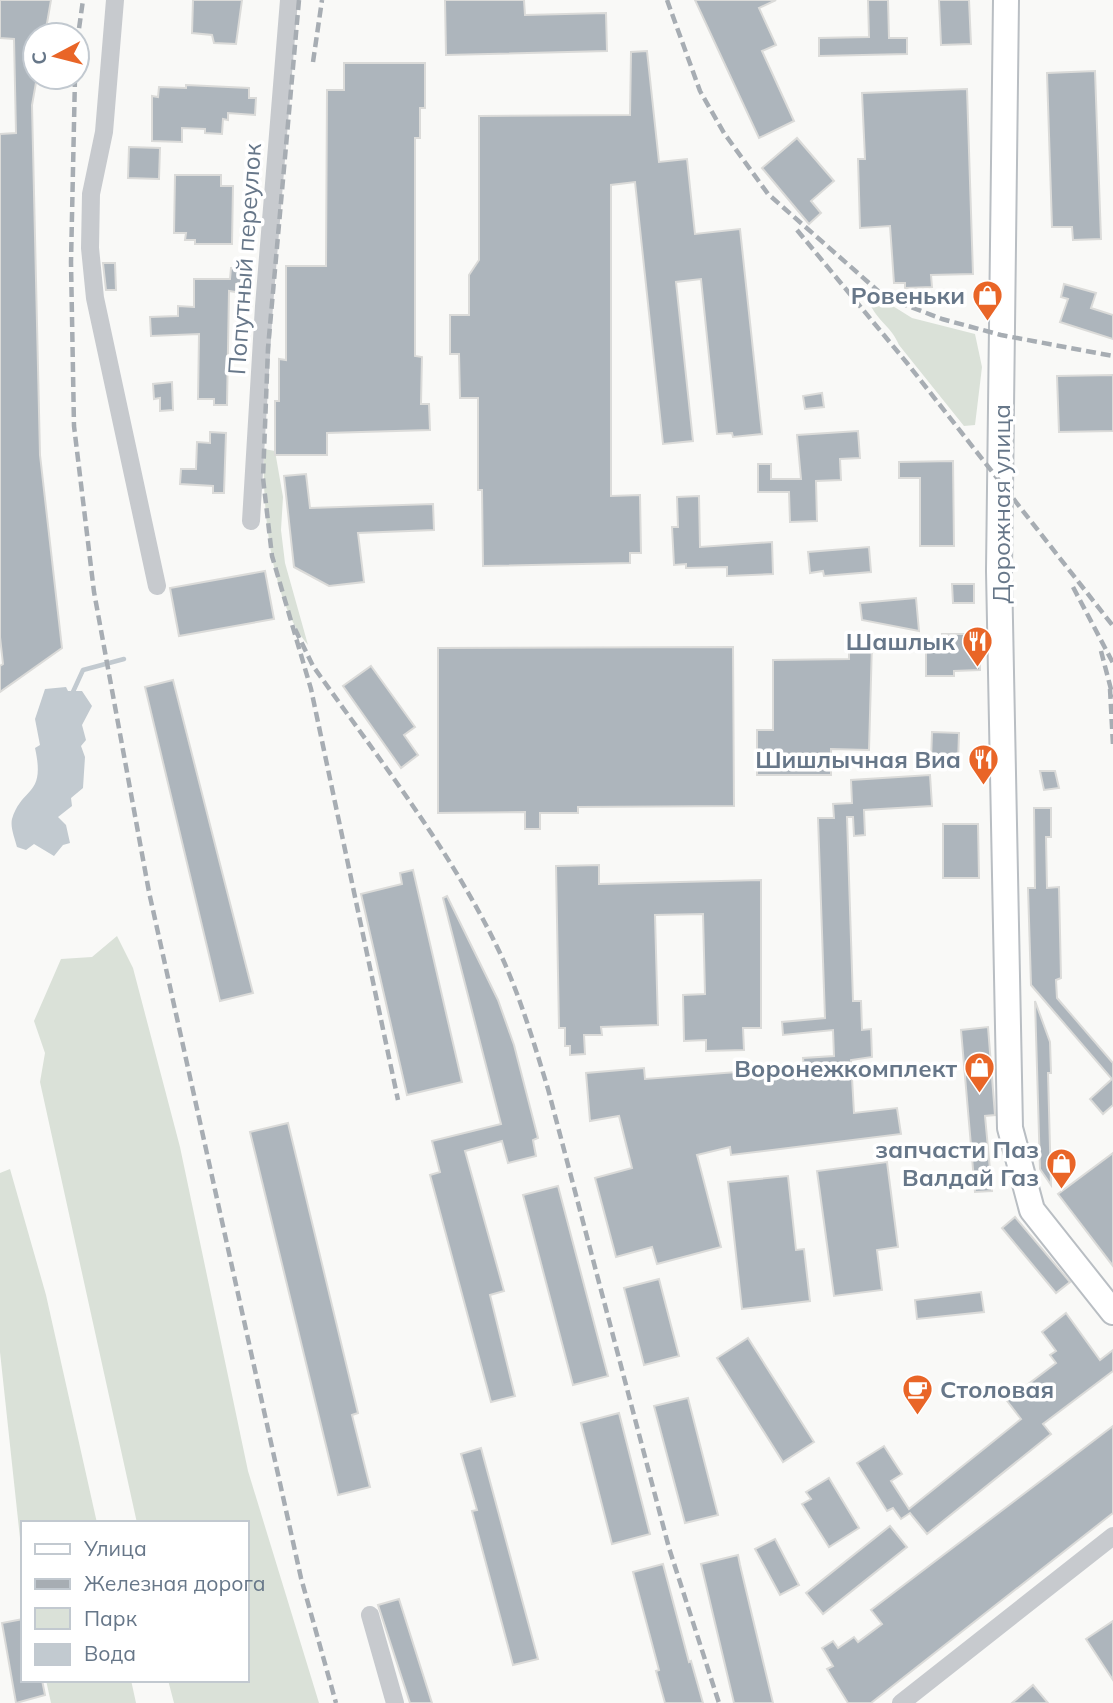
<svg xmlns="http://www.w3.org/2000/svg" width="1113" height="1703" viewBox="0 0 1113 1703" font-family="Mulish,sans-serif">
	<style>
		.green { fill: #dae1d8 }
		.water { fill: #c2cad0 }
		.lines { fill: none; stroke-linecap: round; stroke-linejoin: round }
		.stream { stroke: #c2cad0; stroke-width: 4.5 }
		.building { fill: #adb5bc; stroke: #dbdbd9; stroke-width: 2 }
		.secondary-casing { stroke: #b9bec3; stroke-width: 28 }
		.street { stroke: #c7cace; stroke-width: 18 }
		.secondary { stroke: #fff; stroke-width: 24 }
		.rail { stroke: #a7adb3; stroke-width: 4.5; stroke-dasharray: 10 5; stroke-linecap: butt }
		.labels { text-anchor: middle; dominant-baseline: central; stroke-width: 7; stroke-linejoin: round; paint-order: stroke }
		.street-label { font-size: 24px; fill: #677789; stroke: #fff }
		.poi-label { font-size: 24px; font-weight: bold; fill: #677789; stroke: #fff; text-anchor: end }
	</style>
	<rect width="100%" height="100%" fill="#f9f9f7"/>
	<g class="green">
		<path d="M 867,296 L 888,303 L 912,318 L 975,334 L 982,367 L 975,425 L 964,426 L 899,345 C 891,325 874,320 867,296 Z"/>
		<path d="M 264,449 L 275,451 L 283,497 L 281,530 L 285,563 L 308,645 C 270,600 262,507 264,449 Z"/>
		<polygon points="117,936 133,968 180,1147 248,1471 319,1703 174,1703 168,1680 247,1680 247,1523 137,1523 40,1082 45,1053 34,1021 61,959 92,957"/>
		<polygon points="10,1169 46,1295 97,1523 23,1523 23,1566 0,1352 0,1173"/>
		<polygon points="46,1680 131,1680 136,1703 51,1703"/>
	</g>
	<path class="water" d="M 66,687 L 68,691 L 82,691 L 92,706 L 82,725 L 86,740 L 81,746 L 85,757 L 83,788 L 71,798 L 72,806 L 58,817 L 66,825 L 70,843 L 63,845 L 54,856 L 34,844 L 26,850 L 17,847 C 15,839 10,827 12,819 C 22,786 46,797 35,748 L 40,745 L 35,719 L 45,689 Z"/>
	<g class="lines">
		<polyline class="stream" points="72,694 83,670 124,659"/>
	</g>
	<g class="building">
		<polygon points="0,0 51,0 45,35 35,35 37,77 32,105 40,455 62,648 0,692 0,666 3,664 0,637 0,134 16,133 14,39 0,38"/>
		<polygon points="193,0 242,0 236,44 214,43 212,35 192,33"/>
		<polygon points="445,0 524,0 525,15 606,13 607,51 446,55"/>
		<polygon points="695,0 776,0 759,8 776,45 762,51 794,121 759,138"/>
		<polygon points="868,0 888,0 889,38 907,38 907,54 819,56 819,38 869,37"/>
		<polygon points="939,0 969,0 971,44 941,45"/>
		<polygon points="647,51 659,162 687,159 695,234 740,229 762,434 733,437 732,433 717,434 701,279 676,282 693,441 663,444 635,182 611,185 611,496 640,495 641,553 630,553 630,563 483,566 482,490 478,490 478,398 460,398 459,354 450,354 450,315 469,315 469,275 479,260 479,116 630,115 631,52"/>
		<polygon points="344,63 425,63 425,108 420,108 420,138 415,138 415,356 422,357 421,404 429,404 430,430 327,433 327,455 275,455 275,401 279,401 279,359 286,360 286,266 326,266 327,90 344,90"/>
		<polygon points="1095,71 1101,239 1073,240 1072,227 1052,227 1047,73"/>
		<polygon points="186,85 249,88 249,98 256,98 255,115 228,113 228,120 223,119 222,134 205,133 205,129 182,128 182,142 152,141 152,96 158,97 159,87 186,88"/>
		<polygon points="967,89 973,274 931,275 932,287 905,288 905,283 894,283 890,226 860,228 858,159 865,159 862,93"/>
		<polygon points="797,138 834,181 811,201 821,213 809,224 762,168"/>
		<polygon points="129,147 160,148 159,179 128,178"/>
		<polygon points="175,175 221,175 221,186 233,186 232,244 195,244 195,240 185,240 186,233 174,233"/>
		<polygon points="103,263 115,263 116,290 106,290"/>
		<polygon points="231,268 242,268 241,284 236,284 236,292 229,291 227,405 214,405 214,399 198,399 199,334 151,336 150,317 178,316 178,306 194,307 194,279 230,279"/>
		<polygon points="1064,284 1096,293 1091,308 1113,315 1113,339 1060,322 1068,299 1061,297"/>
		<polygon points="1113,375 1113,431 1059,432 1057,376"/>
		<polygon points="172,382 173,410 160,411 160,398 154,399 153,384"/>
		<polygon points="822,393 824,407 805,409 803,396"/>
		<polygon points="858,431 860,458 840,459 841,480 816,481 817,521 790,522 789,492 758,492 758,464 771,464 771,479 801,479 797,435"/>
		<polygon points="210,432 226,433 224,493 213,493 213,486 180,484 181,469 196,469 197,442 210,443"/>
		<polygon points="953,461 954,546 920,546 920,478 899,478 899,462"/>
		<polygon points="306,474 310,508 433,504 434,530 358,533 364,582 329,586 294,567 284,476"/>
		<polygon points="699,496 700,547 772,542 773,574 727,576 727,567 686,568 686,564 674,565 672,527 678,527 677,497"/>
		<polygon points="869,547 871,572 824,576 823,571 810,573 808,552"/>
		<polygon points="265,571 274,619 179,636 170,588"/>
		<polygon points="952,584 974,584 974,603 953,603"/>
		<polygon points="916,598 919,631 862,620 860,603"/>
		<polygon points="942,634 979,634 980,670 954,671 954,676 926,676 926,645 941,645"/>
		<polygon points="849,643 872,643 869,750 831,749 831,775 757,775 757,730 773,730 773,660 849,659"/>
		<polygon points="733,647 734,806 578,807 578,813 540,813 540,829 525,829 525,812 438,813 438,648"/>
		<polygon points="371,666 415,727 404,735 418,755 401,768 343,686"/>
		<polygon points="173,680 253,993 220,1001 145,687"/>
		<polygon points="932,732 959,733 958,762 931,761"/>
		<polygon points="1040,771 1055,771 1059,788 1044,790"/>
		<polygon points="930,775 932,806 864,810 865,835 854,836 853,817 847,817 853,1001 861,1001 862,1030 871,1029 872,1057 851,1060 854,1113 897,1108 901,1134 731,1155 730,1147 697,1155 721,1247 657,1264 652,1247 616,1257 595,1178 632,1168 619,1116 590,1121 586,1073 644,1068 645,1079 804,1067 803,1058 834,1056 833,1030 783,1035 782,1022 825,1018 818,818 834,818 833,804 852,803 851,780"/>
		<polygon points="1034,808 1051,808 1051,837 1046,837 1047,888 1059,887 1061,978 1056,980 1057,998 1113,1063 1113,1105 1103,1114 1090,1099 1112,1079 1031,985 1028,888 1035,888"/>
		<polygon points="943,824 978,824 979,878 943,878"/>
		<polygon points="599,865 599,884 761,880 761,1028 743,1028 744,1050 706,1051 706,1040 684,1041 683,995 705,994 703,914 655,915 658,1025 601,1027 602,1035 584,1035 585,1054 570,1055 570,1046 565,1046 565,1028 559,1028 556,866"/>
		<polygon points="413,870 462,1082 407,1095 361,894 402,884 400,873"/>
		<polygon points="447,896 498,1000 514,1045 538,1138 533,1140 536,1156 508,1163 502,1141 465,1151 504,1291 490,1295 515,1396 491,1402 430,1175 440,1172 432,1141 501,1124 443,898"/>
		<polygon points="1035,1001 1050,1042 1051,1073 1048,1073 1051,1185 1040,1169"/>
		<polygon points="988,1027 995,1115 985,1116 992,1191 975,1192 961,1030"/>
		<polygon points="288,1123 358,1413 352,1415 370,1487 338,1495 250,1132"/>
		<polygon points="1113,1153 1113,1266 1058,1194"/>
		<polygon points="887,1162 898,1247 877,1250 882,1290 834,1296 817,1171"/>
		<polygon points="788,1176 796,1250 804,1249 810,1301 742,1309 728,1182"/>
		<polygon points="558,1186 608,1376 573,1385 523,1195"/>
		<polygon points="1015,1217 1070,1282 1056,1293 1002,1228"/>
		<polygon points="659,1279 679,1356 644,1365 624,1288"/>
		<polygon points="981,1292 984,1312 917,1319 915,1300"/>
		<polygon points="1066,1313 1100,1360 1113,1350 1113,1371 1043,1424 1051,1434 927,1534 910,1513 901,1519 893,1508 887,1511 857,1463 884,1446 902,1474 891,1481 909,1509 1021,1419 1004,1397 1016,1387 1019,1391 1056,1363 1050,1355 1056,1351 1042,1332"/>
		<polygon points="748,1338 814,1442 783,1462 717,1358"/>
		<polygon points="688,1398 718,1515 685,1523 654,1406"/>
		<polygon points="619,1413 650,1534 612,1544 581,1423"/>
		<polygon points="1113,1426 1113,1513 871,1703 848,1703 827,1669 833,1666 822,1648 833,1641 838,1648 854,1637 858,1642 882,1624 871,1610"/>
		<polygon points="481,1448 538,1659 513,1665 472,1511 477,1510 461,1454"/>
		<polygon points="829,1478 859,1528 829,1547 802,1504 811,1499 806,1492"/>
		<polygon points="890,1526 907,1547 823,1614 806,1593"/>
		<polygon points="775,1539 799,1585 780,1595 755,1549"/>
		<polygon points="738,1555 740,1565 773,1703 734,1703 701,1564"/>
		<polygon points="663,1564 689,1662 691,1661 703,1703 665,1703 656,1671 659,1670 633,1572"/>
		<polygon points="399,1599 432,1703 410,1703 378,1605"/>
		<polygon points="23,1619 23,1680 42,1680 45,1695 16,1703 2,1623"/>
		<polygon points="1113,1621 1113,1680 1086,1639"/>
		<polygon points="1033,1685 1048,1703 1012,1703"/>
	</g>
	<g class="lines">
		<defs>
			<polyline id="secondary" points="1006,0 999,571 1010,1128 1032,1210 1113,1312"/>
		</defs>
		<use href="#secondary" class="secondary-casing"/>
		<g class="street">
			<polyline points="115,0 104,132 91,194 90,248 95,298 157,586"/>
			<polyline points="251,521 264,306 289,0"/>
			<polyline points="370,1615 395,1703"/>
			<polyline points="901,1703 1113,1536"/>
		</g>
		<use href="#secondary" class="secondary"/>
		<g class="rail">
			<polyline points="299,0 268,348 263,478 272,556 311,689 398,1100"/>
			<polyline points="667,0 700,91 724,133 768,194 885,297 942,319 1001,335 1113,356"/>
			<polyline points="77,43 83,0"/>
			<polyline points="313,62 322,0"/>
			<polyline points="75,77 71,262 74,426 94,592 149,892 301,1578 336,1703"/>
			<polyline points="797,230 907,363 1113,626"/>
			<polyline points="1073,587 1113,663"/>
			<path d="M 295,629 L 313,666 C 378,758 451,850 500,953 C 520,996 534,1043 548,1089 L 669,1548 L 719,1703"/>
			<polyline points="1101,651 1113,697"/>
			<polyline points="1110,689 1113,745"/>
		</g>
	</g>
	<defs>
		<symbol id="shop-pin" viewBox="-11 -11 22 30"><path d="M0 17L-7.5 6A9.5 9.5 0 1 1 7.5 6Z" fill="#e96527" stroke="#fff"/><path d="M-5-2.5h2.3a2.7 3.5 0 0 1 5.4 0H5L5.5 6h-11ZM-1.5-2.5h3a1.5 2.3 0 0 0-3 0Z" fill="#fff"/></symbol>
		<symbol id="restaurant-pin" viewBox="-11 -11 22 30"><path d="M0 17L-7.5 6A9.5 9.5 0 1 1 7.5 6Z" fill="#e96527" stroke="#fff"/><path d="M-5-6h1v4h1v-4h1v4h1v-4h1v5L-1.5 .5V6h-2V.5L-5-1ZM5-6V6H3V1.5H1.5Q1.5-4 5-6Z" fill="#fff"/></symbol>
		<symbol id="cafe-pin" viewBox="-11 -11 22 30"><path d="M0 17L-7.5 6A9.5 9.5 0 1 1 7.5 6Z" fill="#e96527" stroke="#fff"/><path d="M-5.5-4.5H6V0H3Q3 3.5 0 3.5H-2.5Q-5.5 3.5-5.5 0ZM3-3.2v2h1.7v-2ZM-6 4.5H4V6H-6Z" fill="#fff"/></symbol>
	</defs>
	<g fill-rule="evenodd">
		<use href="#shop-pin" x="970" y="278" width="35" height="47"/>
		<use href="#restaurant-pin" x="960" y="624" width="35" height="47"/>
		<use href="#restaurant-pin" x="966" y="742" width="35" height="47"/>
		<use href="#shop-pin" x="962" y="1050" width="35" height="47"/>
		<use href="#shop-pin" x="1044" y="1146" width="35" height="47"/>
		<use href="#cafe-pin" x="900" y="1372" width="35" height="47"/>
	</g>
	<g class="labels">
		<g class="street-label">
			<text transform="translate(244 259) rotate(-86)">Попутный переулок</text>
			<text transform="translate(1001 504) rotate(-90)">Дорожная улица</text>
		</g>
		<g class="poi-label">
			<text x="965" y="295">Ровеньки</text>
			<text x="955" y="641">Шашлык</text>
			<text x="961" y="759">Шишлычная Виа</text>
			<text x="957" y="1068">Воронежкомплект</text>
			<text x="1039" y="1149">запчасти Паз<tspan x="1039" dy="28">Валдай Газ</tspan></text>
			<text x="940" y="1389" text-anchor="start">Столовая</text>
		</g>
	</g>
	<rect x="21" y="1521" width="228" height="161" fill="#ffffff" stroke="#c2c9d0" stroke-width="2"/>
	<rect x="35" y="1544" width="35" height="10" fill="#ffffff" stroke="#c2c9d0" stroke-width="2"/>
	<text x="84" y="1556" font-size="21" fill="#677789">Улица</text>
	<rect x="35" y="1579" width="35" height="10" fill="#a7adb3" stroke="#c2c9d0" stroke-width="2"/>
	<text x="84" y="1591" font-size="21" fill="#677789">Железная дорога</text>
	<rect x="35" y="1608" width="35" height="21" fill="#dae1d8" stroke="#c2c9d0" stroke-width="2"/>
	<text x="84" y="1626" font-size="21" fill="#677789">Парк</text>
	<rect x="35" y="1644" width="35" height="21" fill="#c2cad0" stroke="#c2c9d0" stroke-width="2"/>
	<text x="84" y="1661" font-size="21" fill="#677789">Вода</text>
	<g transform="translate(56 56) rotate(263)"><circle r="33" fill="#ffffff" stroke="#c2c9d0" stroke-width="2"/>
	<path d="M0-5L12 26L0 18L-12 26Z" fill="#e96527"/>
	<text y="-10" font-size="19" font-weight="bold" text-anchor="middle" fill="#677789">С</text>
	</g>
</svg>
